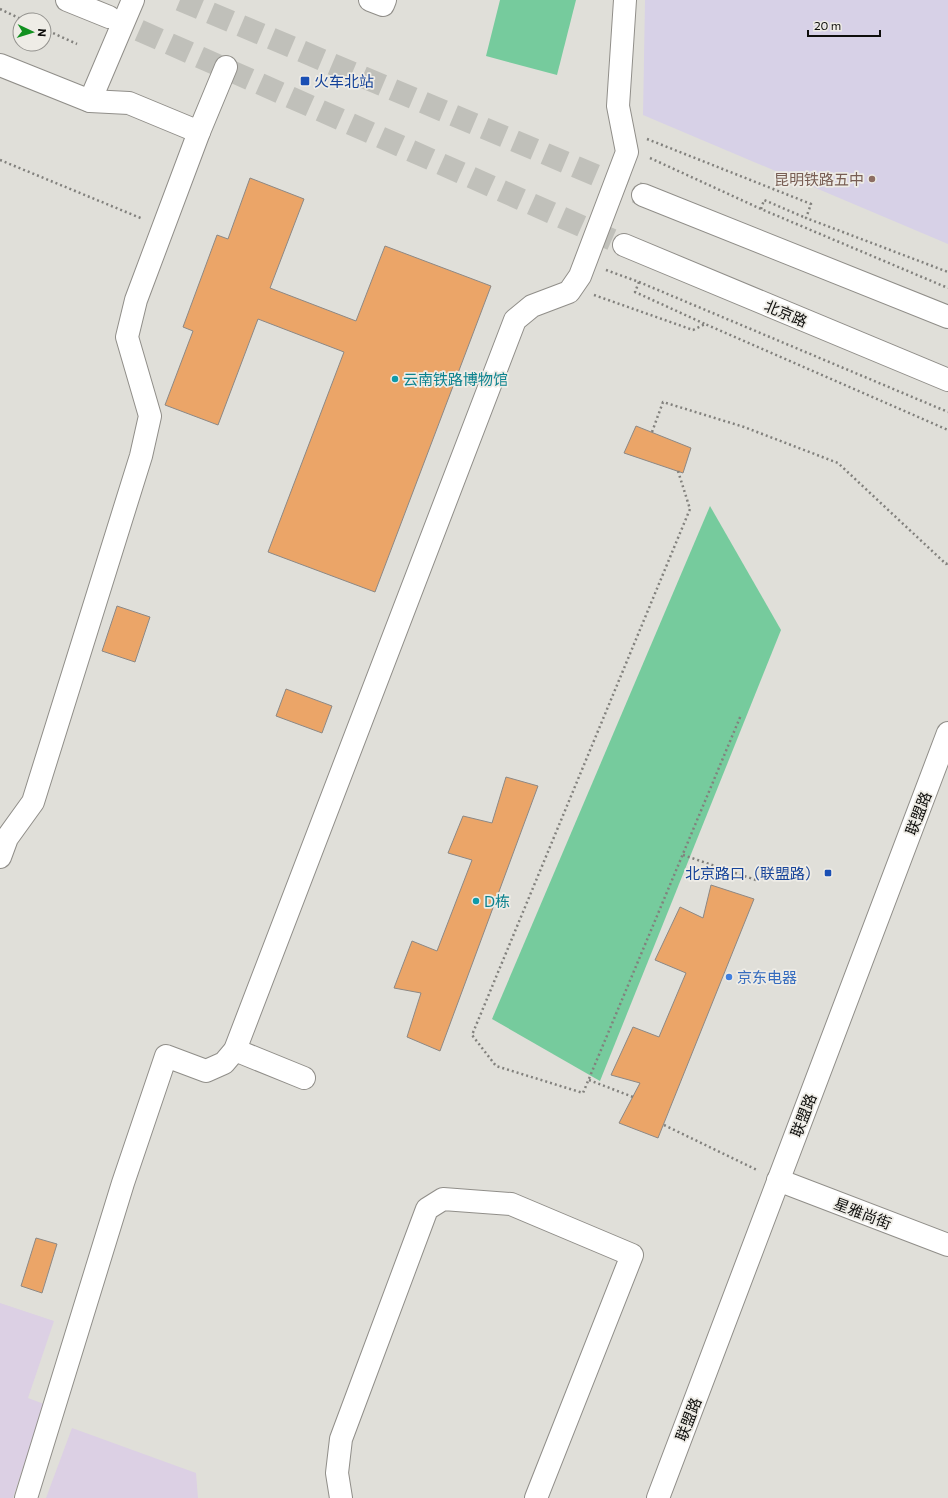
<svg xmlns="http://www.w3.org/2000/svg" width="948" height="1498" viewBox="0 0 948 1498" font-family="Commissioner,'Noto Sans SC',sans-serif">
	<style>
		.commercial { fill: #dcd0e4 }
		.education { fill: #d7d1e7 }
		.green { fill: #76cb9d }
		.building { fill: #eba568; stroke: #8d8884 }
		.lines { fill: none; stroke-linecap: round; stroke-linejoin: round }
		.major-tunnel { stroke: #c0c0ba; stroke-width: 22; stroke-dasharray: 22 11; stroke-linecap: butt }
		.minor-casing { stroke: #908e89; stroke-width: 24 }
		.major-casing { stroke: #908e89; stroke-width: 24 }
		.path { stroke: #82817d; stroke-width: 2.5; stroke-dasharray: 2 3; stroke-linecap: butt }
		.minor { stroke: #fff; stroke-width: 22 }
		.major { stroke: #fff; stroke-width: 22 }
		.transit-dot { fill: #1a4fb4; stroke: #eeece6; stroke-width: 1.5 }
		.education-dot { fill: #8d6e63; stroke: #eeece6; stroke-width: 1.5 }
		.culture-dot { fill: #0f9aa8; stroke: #eeece6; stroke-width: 1.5 }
		.shop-dot { fill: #3f7fe0; stroke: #eeece6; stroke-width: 1.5 }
		.labels { text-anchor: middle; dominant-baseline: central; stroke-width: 3.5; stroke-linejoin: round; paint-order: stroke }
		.transit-label { font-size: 15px; fill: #164399; stroke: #eeece6; text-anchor: start }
		.education-label { font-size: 15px; fill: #785e54; stroke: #eeece6; text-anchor: end }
		.street-label { font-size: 15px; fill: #0e0e0c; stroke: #eeece6 }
		.culture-label { font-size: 15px; fill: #0d838f; stroke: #eeece6; text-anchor: start }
		.shop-label { font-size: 15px; fill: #366cbe; stroke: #eeece6; text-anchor: start }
	</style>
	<rect width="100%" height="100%" fill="#e0dfd9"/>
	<g class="commercial">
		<polygon points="0,1303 54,1321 28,1398 44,1404 13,1498 0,1498"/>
		<polygon points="72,1428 196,1473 198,1498 46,1498"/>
	</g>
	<polygon class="education" points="645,0 948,0 948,244 643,115"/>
	<g class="green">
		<polygon points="500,0 576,0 557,75 486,56"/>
		<polygon points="710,506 781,630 600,1081 492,1019"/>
	</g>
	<g class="building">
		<polygon points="250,178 304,199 270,288 356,321 385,246 491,286 375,592 268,552 344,352 258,319 218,425 165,405 193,331 183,327 217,235 228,239"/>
		<polygon points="636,426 691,448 683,473 624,453"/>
		<polygon points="117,606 150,617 135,662 102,651"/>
		<polygon points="286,689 332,706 322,733 276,716"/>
		<polygon points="506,777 538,786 440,1051 407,1037 421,993 394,988 412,941 437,951 472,860 448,853 463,816 492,823"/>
		<polygon points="711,885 754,899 658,1138 619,1123 640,1083 611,1075 633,1027 659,1037 686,973 655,960 680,907 703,918"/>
		<polygon points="36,1238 57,1244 42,1293 21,1286"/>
	</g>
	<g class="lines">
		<g class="major-tunnel">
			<polyline points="180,0 643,195"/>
			<polyline points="109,17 624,245"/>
		</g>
		<defs>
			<g id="minor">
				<polyline points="370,0 383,5 385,0"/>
				<polyline points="0,65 90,101 129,103 199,132"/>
				<polyline points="90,101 133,0"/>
				<polyline points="0,857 7,838 33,802 141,456 150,416 127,337 136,300 199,132 226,67"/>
				<polyline points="235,1050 304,1078"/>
				<polyline points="778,1180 948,1245"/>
				<polyline points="26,1498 123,1183 166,1056 206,1071 224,1063 235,1050 515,320 532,306 569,292 580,276 627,152 618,106 625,0"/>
				<polyline points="341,1498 337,1473 341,1439 427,1209 443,1199 511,1204 632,1255 536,1498"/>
				<polyline points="658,1498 948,733"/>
			</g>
			<g id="major">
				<polyline points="67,0 109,17"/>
				<polyline points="643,195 948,317"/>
				<polyline points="624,245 948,380"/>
			</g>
		</defs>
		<use href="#minor" class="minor-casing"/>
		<use href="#major" class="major-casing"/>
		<g class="path">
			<polyline points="0,9 23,20"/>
			<polyline points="44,29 77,44"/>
			<polyline points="647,139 811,204 806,218 948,272"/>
			<polyline points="650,158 761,209 948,288"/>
			<polyline points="0,160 143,219"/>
			<polyline points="761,209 764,200 806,218"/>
			<polyline points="606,270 639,282 948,412"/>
			<polyline points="639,282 635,292 705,324"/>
			<polyline points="594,295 693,330 705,324 948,430"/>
			<polyline points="652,432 663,402 744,427 838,463 946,564 948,563"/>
			<polyline points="678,471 690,509 472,1035 496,1066 583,1093 741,715"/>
			<polyline points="683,855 756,880"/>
			<polyline points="589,1080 633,1097"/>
			<polyline points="664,1125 757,1170"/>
		</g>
		<use href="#minor" class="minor"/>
		<use href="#major" class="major"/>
	</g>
	<g class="transit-dot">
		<rect x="300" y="76" width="10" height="10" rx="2"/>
		<rect x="824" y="869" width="8" height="8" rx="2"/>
	</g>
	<circle class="education-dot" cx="872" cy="179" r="4"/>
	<g class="culture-dot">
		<circle cx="395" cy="379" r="4"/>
		<circle cx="476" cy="901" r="4"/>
	</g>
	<circle class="shop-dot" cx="729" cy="977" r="4"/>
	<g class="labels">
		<g class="transit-label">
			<text x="314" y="81">火车北站</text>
			<text x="820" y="873" text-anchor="end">北京路口（联盟路）</text>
		</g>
		<g class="education-label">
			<text x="864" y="179">昆明铁路五中</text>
		</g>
		<g class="street-label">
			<text transform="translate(786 313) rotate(23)">北京路</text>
			<text transform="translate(918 813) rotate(-69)">联盟路</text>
			<text transform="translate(803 1115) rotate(-69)">联盟路</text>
			<text transform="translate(863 1213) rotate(21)">星雅尚街</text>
			<text transform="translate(688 1419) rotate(-69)">联盟路</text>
		</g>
		<g class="culture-label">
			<text x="403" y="379">云南铁路博物馆</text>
			<text x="484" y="901">D栋</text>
		</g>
		<g class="shop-label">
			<text x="737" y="977">京东电器</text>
		</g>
	</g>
	<g transform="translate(32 32) rotate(94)"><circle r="19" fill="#eeece6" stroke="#94938f"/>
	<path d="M0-3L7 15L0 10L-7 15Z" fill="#129120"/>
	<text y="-6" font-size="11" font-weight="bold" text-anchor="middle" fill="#0e0e0c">N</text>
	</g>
	<path d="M808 30v6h72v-6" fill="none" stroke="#0e0e0c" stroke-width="2"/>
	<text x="814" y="30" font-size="12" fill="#0e0e0c" stroke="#eeece6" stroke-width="3" paint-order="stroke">20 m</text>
</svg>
